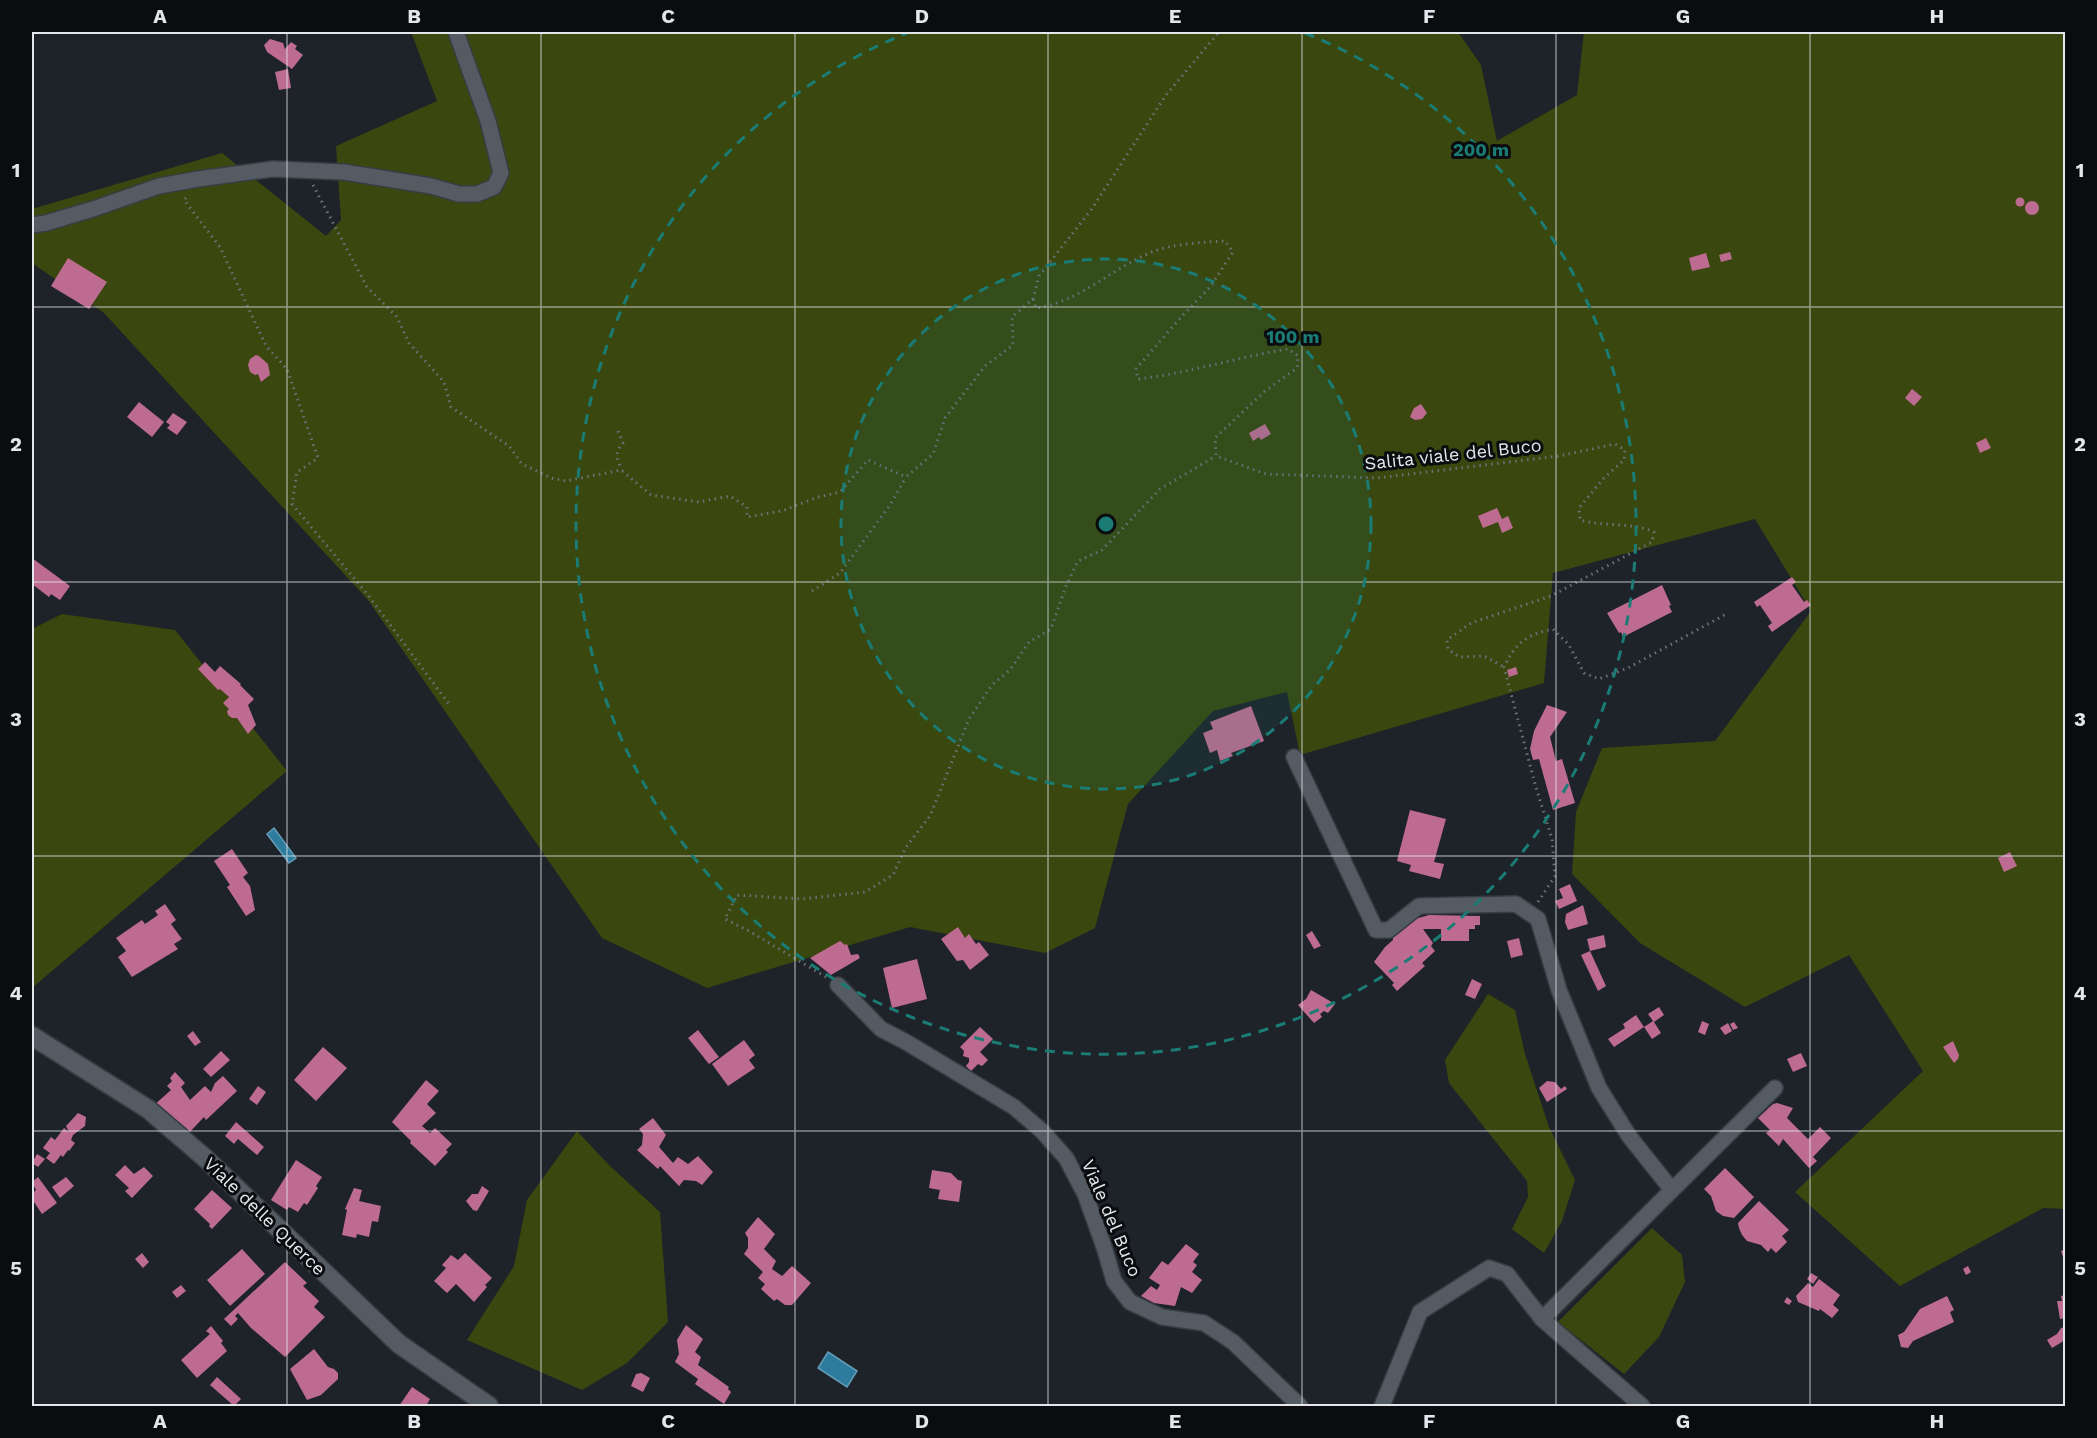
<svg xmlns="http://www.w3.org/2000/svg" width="2097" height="1438" viewBox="0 0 2097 1438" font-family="'Work Sans',sans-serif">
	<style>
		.green { fill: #3a470e }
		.water { fill: #2d7c9e; stroke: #649cb5; stroke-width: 1.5 }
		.building { fill: #be6b92 }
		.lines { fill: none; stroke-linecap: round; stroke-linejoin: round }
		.minor-casing { stroke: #383d42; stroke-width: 18 }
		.tertiary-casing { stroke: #383d42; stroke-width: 21 }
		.path { stroke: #6d7277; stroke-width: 3; stroke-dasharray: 1.5 4.5; stroke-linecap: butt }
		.minor { stroke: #545b62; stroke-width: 15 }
		.tertiary { stroke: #545b62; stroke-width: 18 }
		.grid { fill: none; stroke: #e3e7eb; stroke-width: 1.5; stroke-opacity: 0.55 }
		.ring { fill: none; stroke: #1a7c74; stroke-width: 3; stroke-dasharray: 10 8 }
		.labels { text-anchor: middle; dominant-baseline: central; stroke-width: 6; stroke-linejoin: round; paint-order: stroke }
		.street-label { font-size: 18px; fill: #e3e7eb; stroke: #0a0c0f }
		.centre { fill: #1a7c74; stroke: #0a0c0f; stroke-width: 3 }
		.ring-label { font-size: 18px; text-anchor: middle; font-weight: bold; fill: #1a7c74; stroke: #0a0c0f; stroke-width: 6; stroke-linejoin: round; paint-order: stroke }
		.neatline { fill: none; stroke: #e3e7eb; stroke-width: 2 }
		.grid-label { font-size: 20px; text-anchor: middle; font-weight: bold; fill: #e3e7eb }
	</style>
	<rect width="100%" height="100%" fill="#1e232a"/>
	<g class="green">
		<polygon points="411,32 1458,32 1481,65 1497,141 1577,95 1584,32 2065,32 2065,1209 2043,1208 1900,1286 1795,1192 1923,1071 1849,955 1745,1007 1640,943 1572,874 1576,812 1602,748 1715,741 1811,611 1755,519 1553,573 1544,683 1300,755 1287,692 1213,711 1128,804 1095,928 1045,953 910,927 707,988 602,938 368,600 104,313 32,263 32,209 222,153 326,236 341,220 336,146 437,101"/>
		<polygon points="62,614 175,630 287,771 32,988 32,629"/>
		<polygon points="1488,994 1515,1010 1525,1054 1549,1127 1575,1180 1562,1221 1544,1253 1512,1229 1528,1197 1527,1181 1449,1083 1445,1060"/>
		<polygon points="577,1131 609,1165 660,1212 668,1322 627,1363 582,1390 467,1340 514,1266 527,1200"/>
		<polygon points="1652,1228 1682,1255 1685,1282 1659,1337 1624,1374 1558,1322"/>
	</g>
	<g class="water">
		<polygon points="274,828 296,858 289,863 267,834"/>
		<polygon points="828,1352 857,1371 847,1387 818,1368"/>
	</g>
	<g class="building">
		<polygon points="270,39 283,43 285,49 291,42 297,46 295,49 303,55 292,69 267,52 264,45"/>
		<polygon points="288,69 291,88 279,90 275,72"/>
		<circle cx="2020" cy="202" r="4.5"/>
		<circle cx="2032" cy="208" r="7"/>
		<polygon points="1730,252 1732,259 1721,262 1719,255"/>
		<polygon points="1706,253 1710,267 1692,271 1689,258"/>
		<polygon points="68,258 107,282 89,309 51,286"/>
		<polygon points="256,355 259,356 268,364 270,375 261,382 258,374 255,375 250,372 248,365 250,359"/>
		<polygon points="1912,389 1922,397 1914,406 1905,398"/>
		<polygon points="139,402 164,422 152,437 127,417"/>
		<polygon points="1421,404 1427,413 1422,419 1415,420 1410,417 1414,408"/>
		<polygon points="173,413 187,422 177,435 167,428 170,425 166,422"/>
		<polygon points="1265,424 1271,434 1261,440 1259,437 1253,441 1249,433"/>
		<polygon points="1986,438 1991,448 1980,453 1976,443"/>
		<polygon points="1497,508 1502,519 1508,516 1513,528 1502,533 1498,522 1483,528 1478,516"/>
		<polygon points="32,558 70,586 60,600 51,594 49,597 32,584"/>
		<polygon points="1792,577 1796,582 1792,585 1804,602 1807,600 1811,605 1772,632 1768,626 1772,623 1760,605 1757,607 1754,602"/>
		<polygon points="1662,585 1671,605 1669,606 1672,612 1623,637 1621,632 1619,633 1607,613"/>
		<polygon points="205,662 215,672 220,666 241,684 240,685 254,699 248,705 256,725 248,734 237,718 232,718 228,715 227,711 229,709 223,703 229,697 220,689 218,690 198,669"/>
		<polygon points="1516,667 1518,674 1509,677 1507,670"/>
		<polygon points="1547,705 1567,712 1550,737 1556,761 1562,759 1575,803 1553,810 1539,759 1533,760 1530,749 1534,731"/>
		<polygon points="1251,706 1264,741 1231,753 1233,756 1220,761 1217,750 1210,753 1203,733 1213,729 1210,722"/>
		<polygon points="1410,810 1446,819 1434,862 1444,864 1440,879 1409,871 1411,865 1397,861"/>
		<polygon points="232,849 248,873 243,877 250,886 255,910 246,916 227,887 230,885 214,861"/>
		<polygon points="2010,852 2017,866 2004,872 1998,858"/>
		<polygon points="1570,884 1577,901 1559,909 1555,901 1563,898 1559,889"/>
		<polygon points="165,904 176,920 171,924 182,939 174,944 178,949 132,977 118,957 126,951 116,938 142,920 145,924 158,915 155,911"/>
		<polygon points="1583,905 1588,924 1568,930 1565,922 1566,914"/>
		<polygon points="1429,915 1480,916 1480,925 1475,925 1475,929 1469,929 1469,941 1441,941 1441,929 1423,929 1433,943 1431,946 1435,951 1422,963 1425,966 1397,991 1392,985 1394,983 1374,962 1385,947 1393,940 1393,936 1413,917 1415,919"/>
		<polygon points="958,927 965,938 969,934 976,944 979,942 989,955 970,970 963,960 957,961 941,939"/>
		<polygon points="1312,931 1321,946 1314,949 1306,935"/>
		<polygon points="1604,935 1606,947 1590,951 1587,939"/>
		<polygon points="1519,938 1523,955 1511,958 1507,941"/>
		<polygon points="840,941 845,945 847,944 851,955 858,954 860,958 831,975 810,958"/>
		<polygon points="1590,951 1606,986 1598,991 1581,955"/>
		<polygon points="917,959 927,999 892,1008 883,968"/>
		<polygon points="1472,979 1482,984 1475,999 1465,995"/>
		<polygon points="1311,990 1335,1004 1328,1013 1324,1011 1320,1014 1322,1017 1314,1023 1298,1005 1306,999"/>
		<polygon points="1659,1007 1664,1015 1654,1022 1661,1033 1652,1039 1644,1027 1614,1047 1608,1039 1625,1028 1623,1024 1636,1015 1644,1027 1653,1021 1648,1014"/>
		<polygon points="1702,1021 1709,1024 1705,1035 1698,1032"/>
		<polygon points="1734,1022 1738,1028 1733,1030 1730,1024"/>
		<polygon points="1728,1023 1732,1031 1725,1035 1720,1028"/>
		<polygon points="980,1027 993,1039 980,1052 988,1060 982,1066 978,1064 971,1071 966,1066 969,1062 969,1058 963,1056 964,1051 960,1047"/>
		<polygon points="698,1030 719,1057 709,1064 688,1038"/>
		<polygon points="193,1031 201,1042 195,1046 187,1036"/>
		<polygon points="744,1040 755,1055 749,1060 755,1068 728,1086 712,1064"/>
		<polygon points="1953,1041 1959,1055 1958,1059 1954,1063 1943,1047"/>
		<polygon points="323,1047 347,1068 316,1101 294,1080"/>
		<polygon points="221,1051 230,1060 211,1077 203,1069"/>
		<polygon points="1801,1053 1807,1066 1793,1072 1787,1059"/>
		<polygon points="175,1072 185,1083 181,1087 190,1100 205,1086 211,1092 215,1083 223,1076 237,1091 206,1120 204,1117 186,1136 153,1106 171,1090 167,1086 172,1081 170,1078"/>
		<polygon points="426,1080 439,1091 427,1104 436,1113 422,1126 430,1133 435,1128 452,1144 446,1150 448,1152 435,1166 410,1143 411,1141 392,1122"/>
		<polygon points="1547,1081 1555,1082 1561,1089 1565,1086 1567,1089 1547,1102 1539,1088"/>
		<polygon points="258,1086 266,1092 257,1105 249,1099"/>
		<polygon points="1777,1103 1793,1108 1787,1118 1808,1139 1820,1127 1831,1138 1813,1157 1817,1161 1809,1168 1783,1139 1779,1146 1766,1133 1770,1130 1758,1118 1773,1104"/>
		<polygon points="78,1113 86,1117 85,1126 73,1135 71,1140 75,1143 69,1151 68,1150 63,1157 61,1155 54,1164 46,1158 50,1153 43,1148 51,1137 55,1140 64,1128 69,1132 66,1126"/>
		<polygon points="653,1118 666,1135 659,1147 673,1163 678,1157 688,1164 698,1156 713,1172 702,1185 696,1181 684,1180 679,1186 660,1166 658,1169 637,1150 642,1145 643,1134 639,1129"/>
		<polygon points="236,1122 264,1147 257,1155 238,1139 234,1144 225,1136"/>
		<polygon points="37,1154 45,1159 38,1167 32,1163"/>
		<polygon points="296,1160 322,1177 316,1186 318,1188 307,1205 304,1203 298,1212 289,1207 287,1210 271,1200"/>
		<polygon points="125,1165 134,1174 144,1167 153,1176 132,1198 125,1191 129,1188 115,1175"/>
		<polygon points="1725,1168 1754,1197 1734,1218 1723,1216 1716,1211 1711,1196 1704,1189"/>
		<polygon points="932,1170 951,1173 958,1180 962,1181 959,1202 938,1199 940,1190 929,1188"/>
		<polygon points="38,1177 57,1203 42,1214 32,1199 32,1194 36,1190 32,1182"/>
		<polygon points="66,1177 74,1186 60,1198 52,1187"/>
		<polygon points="482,1186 489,1191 477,1211 473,1210 466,1201 472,1194 478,1194"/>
		<polygon points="354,1188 362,1190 359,1201 381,1206 378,1222 372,1221 369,1237 357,1234 356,1238 342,1235 347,1210 345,1209"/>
		<polygon points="212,1190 232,1208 212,1229 209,1226 210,1224 194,1209"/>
		<polygon points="1759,1201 1789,1230 1782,1236 1787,1242 1776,1253 1771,1248 1768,1252 1761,1245 1747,1241 1742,1235 1739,1228 1738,1223"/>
		<polygon points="758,1217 775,1234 764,1249 776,1261 772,1269 782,1276 792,1266 811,1283 792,1305 785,1305 777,1299 774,1301 761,1289 765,1284 758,1278 763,1272 744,1254 748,1248 748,1238 745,1233"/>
		<polygon points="1186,1244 1199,1254 1193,1262 1197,1265 1192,1272 1202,1280 1192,1293 1181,1287 1175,1306 1154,1303 1141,1296 1151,1286 1157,1290 1160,1285 1149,1278 1162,1261 1168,1265"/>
		<polygon points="242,1249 265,1274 230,1306 207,1280"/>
		<polygon points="2066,1249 2066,1263 2065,1263 2061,1251"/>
		<polygon points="142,1253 149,1262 143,1268 135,1259"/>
		<polygon points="465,1253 492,1278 485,1285 487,1287 474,1302 456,1284 447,1293 434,1281 446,1268 442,1265 451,1255 458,1260"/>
		<polygon points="285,1262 307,1283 303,1286 319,1301 314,1307 325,1317 285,1357 251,1328 238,1313 235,1316 238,1319 231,1326 224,1319"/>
		<polygon points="1968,1266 1971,1272 1966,1275 1963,1269"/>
		<polygon points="1811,1273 1818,1277 1813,1284 1807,1279"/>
		<polygon points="1819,1279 1840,1295 1833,1305 1839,1310 1832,1318 1820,1309 1819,1311 1798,1302 1796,1296 1808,1283 1813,1287"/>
		<polygon points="181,1285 186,1291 177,1298 172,1292"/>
		<polygon points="2066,1295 2066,1318 2060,1319 2057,1301 2062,1301 2061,1296"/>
		<polygon points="1947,1296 1954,1310 1950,1312 1954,1322 1913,1341 1908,1348 1901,1347 1898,1335 1904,1332 1920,1309"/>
		<polygon points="1787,1297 1792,1301 1789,1305 1784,1302"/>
		<polygon points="686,1325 703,1339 695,1352 701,1357 698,1365 729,1387 728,1389 731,1392 724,1404 695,1384 698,1379 675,1362 679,1354 677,1340"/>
		<polygon points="211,1326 223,1341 221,1343 227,1351 197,1378 181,1360 210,1334 206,1331"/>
		<polygon points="2066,1327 2066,1337 2062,1342 2052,1348 2047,1340 2057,1334 2061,1328"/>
		<polygon points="314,1349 328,1367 334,1369 338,1373 338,1379 321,1395 307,1400 290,1369"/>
		<polygon points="641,1373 650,1378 643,1392 631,1386 636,1374"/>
		<polygon points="217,1377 241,1399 234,1406 210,1385"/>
		<polygon points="412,1387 430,1399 426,1406 399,1406"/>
	</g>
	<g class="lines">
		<defs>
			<g id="minor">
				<polyline points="32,225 46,223 93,209 159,186 198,179 273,169 344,172 431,186 459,194 477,194 494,187 501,173 488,121 456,32"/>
				<polyline points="1294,757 1376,930 1389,930 1419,906 1516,904 1538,919 1559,990 1599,1088 1629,1136 1672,1190"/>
				<polyline points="838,985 881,1029 906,1042 1014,1107 1042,1131 1066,1158 1085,1194 1104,1247 1114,1281 1130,1302 1162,1317 1204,1323 1233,1342 1300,1406"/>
				<polyline points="1542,1319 1775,1088"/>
				<polyline points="1382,1406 1420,1312 1489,1268 1507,1274 1542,1319 1642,1406"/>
			</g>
			<polyline id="tertiary" points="32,1036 148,1109 205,1158 399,1344 489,1406"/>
		</defs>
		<use href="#minor" class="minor-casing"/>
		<use href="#tertiary" class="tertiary-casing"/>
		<g class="path">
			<polyline points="313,185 367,287 397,317 409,343 444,382 451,407 509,446 522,464 551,478 566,481 621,470 651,495 699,502 730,496 747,507 747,517 782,511 818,497 840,492 868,460 906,477 933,454 945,418 985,366 1013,345 1012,317 1033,299 1039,276 1091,210 1166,95 1219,32"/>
			<polyline points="186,198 184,200 220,247 266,346 287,369 318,458 297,472 292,504 368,595 451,707"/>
			<path d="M 1033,299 L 1036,308 C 1080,302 1112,268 1152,252 C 1171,244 1204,242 1225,241 L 1233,252 L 1210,287 L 1182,316 L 1136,369 L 1138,379 C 1189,373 1238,357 1288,349 L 1298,356 L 1297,368 L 1265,391 L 1215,438 L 1216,456 L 1266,474 L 1377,478 L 1559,456 L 1615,444 L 1625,450 L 1624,460 L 1603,479 L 1579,508 L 1580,520 C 1604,527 1632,522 1654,532 L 1652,542 L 1551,596 L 1471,623 L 1447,640 L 1448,649 L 1459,657 L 1484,656 L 1504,667"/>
			<path d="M 618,431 L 623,443 C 614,453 617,459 622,470"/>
			<polyline points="812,591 840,573 890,505 906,477"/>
			<path d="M 1538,902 L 1555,876 L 1552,839 L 1535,784 L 1504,667 C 1515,643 1528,634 1553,629 L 1569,645 L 1584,673 L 1599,679 L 1628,668 L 1728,613"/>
			<polyline points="826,977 749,931 725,919 737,895 802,899 865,892 893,875 906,847 930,816 969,719 992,685 1010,670 1029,642 1051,629 1066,586 1078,561 1102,550 1160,489 1216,456"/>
		</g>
		<use href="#minor" class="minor"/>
		<use href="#tertiary" class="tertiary"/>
	</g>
	<path class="grid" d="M 287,32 L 287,1406M 541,32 L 541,1406M 795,32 L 795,1406M 1048,32 L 1048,1406M 1302,32 L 1302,1406M 1556,32 L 1556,1406M 1810,32 L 1810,1406M 32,307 L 2066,307M 32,582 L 2066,582M 32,856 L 2066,856M 32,1131 L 2066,1131"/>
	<circle cx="1106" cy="524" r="265" fill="#1a7c74" fill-opacity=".12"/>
	<g class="ring">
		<circle cx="1106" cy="524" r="265"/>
		<path d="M1305 33A530 530 0 1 1 907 33"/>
	</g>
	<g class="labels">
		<g class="street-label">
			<text transform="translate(1453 454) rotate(-6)">Salita viale del Buco</text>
			<text transform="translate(265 1216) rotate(44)">Viale delle Querce</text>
			<text transform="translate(1112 1218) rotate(67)">Viale del Buco</text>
		</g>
	</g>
	<circle cx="1106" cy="524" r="9" class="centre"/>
	<g class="ring-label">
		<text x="1481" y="156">200 m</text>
		<text x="1293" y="343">100 m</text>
	</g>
	<rect width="2097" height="1438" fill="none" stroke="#0a0c0f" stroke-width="66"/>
	<rect x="33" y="33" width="2031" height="1372" class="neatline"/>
	<g class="grid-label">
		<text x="160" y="23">A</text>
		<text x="414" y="23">B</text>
		<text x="668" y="23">C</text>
		<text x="922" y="23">D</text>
		<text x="1175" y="23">E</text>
		<text x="1429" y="23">F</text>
		<text x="1683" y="23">G</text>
		<text x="1937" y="23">H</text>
		<text x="16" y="177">1</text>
		<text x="2080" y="177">1</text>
		<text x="16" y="451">2</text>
		<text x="2080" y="451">2</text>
		<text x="16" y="726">3</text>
		<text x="2080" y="726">3</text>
		<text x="16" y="1000">4</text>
		<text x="2080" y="1000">4</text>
		<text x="16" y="1275">5</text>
		<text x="2080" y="1275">5</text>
		<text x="160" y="1428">A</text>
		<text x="414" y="1428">B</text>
		<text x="668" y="1428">C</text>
		<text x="922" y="1428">D</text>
		<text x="1175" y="1428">E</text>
		<text x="1429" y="1428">F</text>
		<text x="1683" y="1428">G</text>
		<text x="1937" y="1428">H</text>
	</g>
</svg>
